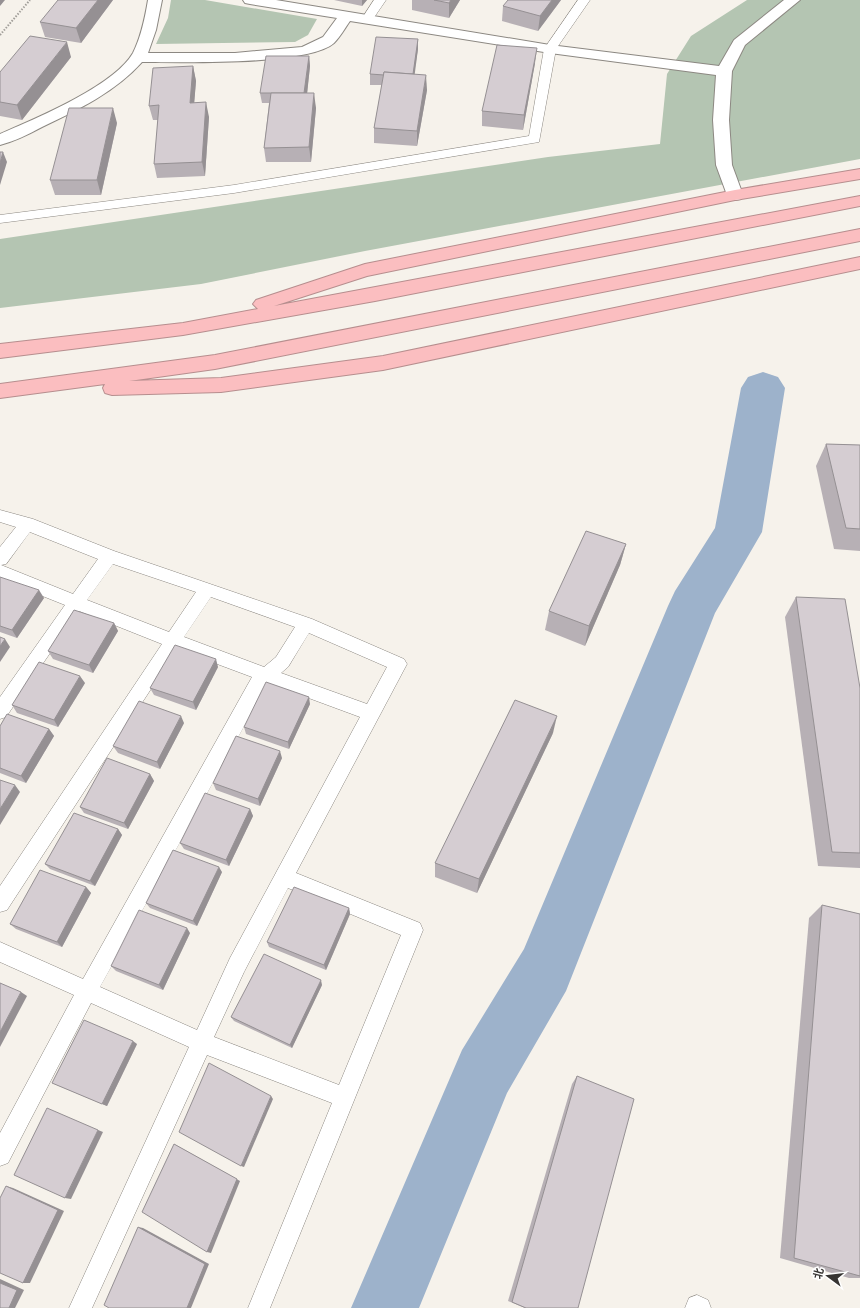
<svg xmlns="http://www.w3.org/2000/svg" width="860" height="1308" viewBox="0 0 860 1308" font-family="'PT Serif','Noto Sans SC',serif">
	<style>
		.green { fill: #b4c5b2 }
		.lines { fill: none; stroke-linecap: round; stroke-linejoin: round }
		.river { fill: #9db2cb; fill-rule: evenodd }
		.lane-casing { stroke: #8c8882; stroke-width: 1 }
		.street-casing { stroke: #8c8882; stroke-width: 2 }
		.highway-casing { stroke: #b68e8e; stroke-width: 2 }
		.path { stroke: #a19e99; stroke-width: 2; stroke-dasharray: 1.5 1.5; stroke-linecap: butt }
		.lane { fill: #fff; fill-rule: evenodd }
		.street { fill: #fff; fill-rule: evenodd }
		.highway { fill: #fbbec0; fill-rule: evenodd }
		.wall { fill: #b7b0b5 }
		.shaded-wall { fill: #959093 }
		.building { fill: #d5cdd2; stroke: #959093 }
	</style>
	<rect width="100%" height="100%" fill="#f6f2eb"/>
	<g class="green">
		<polygon points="171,0 205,0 317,19 308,35 295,42 156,44 168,18"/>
		<polygon points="747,0 860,0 860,159 365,251 201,284 0,308 0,239 548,157 660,144 667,74 691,36"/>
	</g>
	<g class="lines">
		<polygon class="river" points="763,372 778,377 785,388 762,532 715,613 566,991 507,1093 419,1308 351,1308 462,1050 524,949 668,606 675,591 715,528 741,388 748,377"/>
		<defs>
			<g id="lane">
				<polygon points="374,0 386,0 371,22 363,22 361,20"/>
				<polygon points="578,0 590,0 556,49 539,142 234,193 0,223 0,215 234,185 529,136 544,49"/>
				<path d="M 0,510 L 33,519 L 114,551 L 312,619 L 404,659 L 407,664 L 296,873 L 420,923 L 423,930 L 270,1308 L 248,1308 L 332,1103 L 207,1055 L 92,1308 L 69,1308 L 189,1047 L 91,1003 L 8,1163 L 0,1166 L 0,1133 L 74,995 L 0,962 L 0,942 L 83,979 L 252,677 L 177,649 L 7,910 L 0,912 L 0,886 L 162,644 L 79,611 L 6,717 L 0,719 L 0,697 L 65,605 L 0,579 L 0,547 L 16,527 L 0,522 ZM 30,532 L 98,559 L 73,594 L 1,565 L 6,564 ZM 113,564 L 196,592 L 169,632 L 87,600 ZM 211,597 L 295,627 L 276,657 L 264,667 L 184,637 ZM 309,633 L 387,667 L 367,704 L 281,673 L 288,667 ZM 268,683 L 360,717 L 230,958 L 197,1030 L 100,987 ZM 288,888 L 401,935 L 339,1085 L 214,1037 L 244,972 Z"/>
				<polygon points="697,1295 708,1300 711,1308 685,1308 689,1298"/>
			</g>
			<path id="street" d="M 148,0 L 162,0 L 156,30 L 148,53 L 235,53 L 302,47 L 323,37 L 337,18 L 250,4 L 245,3 L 243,0 L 276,0 L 550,45 L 719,66 L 734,40 L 784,0 L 800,0 L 745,45 L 732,71 L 729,120 L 732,165 L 743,195 L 741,199 L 735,200 L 729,199 L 727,195 L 716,165 L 713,120 L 716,75 L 550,53 L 350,21 C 345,28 340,37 334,43 C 308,66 180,62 142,62 C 115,92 78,110 42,127 C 29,134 15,141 0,145 L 0,134 C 35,119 114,86 133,53 C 141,37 145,18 148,0 Z"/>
			<g id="highway">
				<polygon points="860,169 860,179 735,200 367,276 274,306 860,196 860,206 375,301 183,335 0,358 0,344 183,323 258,309 253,304 256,300 365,264 735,190"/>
				<polygon points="860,229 860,241 215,369 129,381 221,378 383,356 860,257 860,269 383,370 221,392 112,395 105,393 103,388 105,384 0,398 0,384 215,355"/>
			</g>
		</defs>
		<use href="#lane" class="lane-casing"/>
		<use href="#street" class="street-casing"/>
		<use href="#highway" class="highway-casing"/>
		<polyline class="path" points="0,35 30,0"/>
		<use href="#lane" class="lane"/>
		<use href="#street" class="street"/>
		<use href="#highway" class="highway"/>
	</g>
	<g class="wall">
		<polygon points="113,0 81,43 45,37 40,22"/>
		<polygon points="334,0 367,0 362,6"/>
		<polygon points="412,0 460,0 449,18 412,10"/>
		<polygon points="561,0 538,31 502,21 503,6"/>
		<polygon points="418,39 418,49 414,74 427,90 417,146 374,143 374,128 382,85 370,85 370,74"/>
		<polygon points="309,56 310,66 307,93 316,108 311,162 266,162 264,148 269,103 262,103 260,93"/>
		<polygon points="71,57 22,120 0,116 0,72"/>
		<polygon points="535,63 523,130 482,126 482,111"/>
		<polygon points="193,66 196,81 194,103 209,117 205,176 157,178 154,164 158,120 153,120 149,106"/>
		<polygon points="117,123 101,195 55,195 50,180"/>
		<polygon points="826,444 860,445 860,551 834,549 816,466"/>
		<polygon points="626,544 620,565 585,646 545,630 549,611"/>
		<polygon points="0,577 44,598 17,638 0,632"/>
		<polygon points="796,597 860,688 860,868 818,866 785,617"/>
		<polygon points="114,623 118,631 93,673 53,659 48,651"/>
		<polygon points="218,667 196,710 154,695 150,688"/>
		<polygon points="85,683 58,727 17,713 12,705"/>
		<polygon points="310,704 289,749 246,734 244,727"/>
		<polygon points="184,723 160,769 118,753 113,746"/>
		<polygon points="0,726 49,729 54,736 26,783 0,773"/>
		<polygon points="553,733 477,893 435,877 435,863"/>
		<polygon points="282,758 260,806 216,790 213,783"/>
		<polygon points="150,774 154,781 128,829 84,813 80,807"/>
		<polygon points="250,809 253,816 229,866 184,849 180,843"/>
		<polygon points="118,829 122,835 95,886 50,869 45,864"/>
		<polygon points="222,872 197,926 150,908 146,903"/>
		<polygon points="86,887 91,893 62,947 16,929 10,924"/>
		<polygon points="822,905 860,914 860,1278 849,1278 780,1258 809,918"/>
		<polygon points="349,908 350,914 326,970 269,947 267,942"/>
		<polygon points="190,933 163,990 116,971 111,966"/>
		<polygon points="322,985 292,1048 234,1021 231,1017"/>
		<polygon points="137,1044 107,1106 52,1083"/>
		<polygon points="577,1076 578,1308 525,1308 508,1301 572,1084"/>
	</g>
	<g class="shaded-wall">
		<polygon points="0,0 5,0 0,6"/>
		<polygon points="98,0 113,0 81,43 76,28"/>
		<polygon points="362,0 367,0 362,6"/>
		<polygon points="451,0 460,0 449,18 449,3"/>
		<polygon points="552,0 561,0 538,31 540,16"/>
		<polygon points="418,39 418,49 413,87 412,76"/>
		<polygon points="67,42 71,57 22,120 17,105"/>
		<polygon points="537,48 535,63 523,130 524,115"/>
		<polygon points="309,56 310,66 306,104 304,93"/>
		<polygon points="193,66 196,81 193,118 190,103"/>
		<polygon points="426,75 427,90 417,146 417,131"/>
		<polygon points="314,93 316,108 311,162 309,147"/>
		<polygon points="206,102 209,117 205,176 202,162"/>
		<polygon points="113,108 117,123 101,195 97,180"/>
		<polygon points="3,152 7,162 0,185 0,163"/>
		<polygon points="626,544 620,565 585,646 589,626"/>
		<polygon points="39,590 44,598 17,638 12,630"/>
		<polygon points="114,623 118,631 93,673 89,665"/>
		<polygon points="5,639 10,647 0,662 0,646"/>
		<polygon points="216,659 218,667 196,710 193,702"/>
		<polygon points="80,676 85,683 58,727 54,720"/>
		<polygon points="309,697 310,704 289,749 288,742"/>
		<polygon points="181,716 184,723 160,769 157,762"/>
		<polygon points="557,716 553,733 477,893 479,879"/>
		<polygon points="49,729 54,736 26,783 21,776"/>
		<polygon points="280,751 282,758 260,806 258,799"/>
		<polygon points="150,774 154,781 128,829 124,823"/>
		<polygon points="15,785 20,792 0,825 0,809"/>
		<polygon points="250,809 253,816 229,866 226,860"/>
		<polygon points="118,829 122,835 95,886 90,881"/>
		<polygon points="219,867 222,872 197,926 193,921"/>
		<polygon points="86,887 91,893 62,947 57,942"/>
		<polygon points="349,908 350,914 326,970 324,965"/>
		<polygon points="187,928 190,933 163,990 159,985"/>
		<polygon points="321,980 322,985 292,1048 290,1045"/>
		<polygon points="21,992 27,996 0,1047 0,1032"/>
		<polygon points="133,1041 137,1044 107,1106 102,1104"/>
		<polygon points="271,1096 273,1099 244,1167 241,1166"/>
		<polygon points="98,1130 103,1132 71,1199 65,1198"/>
		<polygon points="174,1144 240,1181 211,1253 207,1252"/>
		<polygon points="6,1186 13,1188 64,1211 30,1283 23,1283"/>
		<polygon points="138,1227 143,1228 209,1264 191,1308 187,1308"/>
		<polygon points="0,1279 24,1290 15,1308 9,1308 0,1283"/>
	</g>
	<g class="building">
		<polygon points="58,0 98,0 76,28 40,22"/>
		<polygon points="434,0 451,0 449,3"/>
		<polygon points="508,0 552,0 540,16 503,6"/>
		<polygon points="30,36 67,42 17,105 0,102 0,72"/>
		<polygon points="376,37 418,39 413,74 384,72 384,75 370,74"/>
		<polygon points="497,45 537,48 524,115 482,111"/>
		<polygon points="266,56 309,56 304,93 260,93"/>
		<polygon points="193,66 190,103 206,102 202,162 154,164 159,105 149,106 153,68"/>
		<polygon points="384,72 426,75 417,131 374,128"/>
		<polygon points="271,93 314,93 309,147 264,148"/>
		<polygon points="69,108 113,108 97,180 50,180"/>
		<polygon points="0,152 3,152 0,163"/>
		<polygon points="826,444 860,445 860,529 846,528"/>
		<polygon points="586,531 626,544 589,626 549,611"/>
		<polygon points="0,577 39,590 12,630 0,626"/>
		<polygon points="796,597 845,599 860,688 860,853 832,852"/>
		<polygon points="74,610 114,623 89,665 48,651"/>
		<polygon points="0,637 5,639 0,646"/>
		<polygon points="175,645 216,659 193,702 150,688"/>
		<polygon points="39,662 80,676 54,720 12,705"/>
		<polygon points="266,682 309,697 288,742 244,727"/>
		<polygon points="515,700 557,716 479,879 435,863"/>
		<polygon points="139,701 181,716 157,762 113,746"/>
		<polygon points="7,714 49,729 21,776 0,768 0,726"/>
		<polygon points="236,736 280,751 258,799 213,783"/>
		<polygon points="107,758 150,774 124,823 80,807"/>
		<polygon points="0,780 15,785 0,809"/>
		<polygon points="205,793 250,809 226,860 180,843"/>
		<polygon points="74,813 118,829 90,881 45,864"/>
		<polygon points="173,850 219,867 193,921 146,903"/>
		<polygon points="40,870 86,887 57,942 10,924"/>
		<polygon points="294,887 349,908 324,965 267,942"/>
		<polygon points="822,905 860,914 860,1276 794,1258"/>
		<polygon points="139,910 187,928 159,985 111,966"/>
		<polygon points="264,954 321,980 290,1045 231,1017"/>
		<polygon points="0,983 21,992 0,1032"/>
		<polygon points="84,1020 133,1041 102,1104 52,1083"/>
		<polygon points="209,1063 271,1096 241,1166 179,1132"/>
		<polygon points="577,1076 634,1099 578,1308 526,1308 512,1302"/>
		<polygon points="47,1108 98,1130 65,1198 14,1175"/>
		<polygon points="174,1144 237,1179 207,1252 142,1212"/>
		<polygon points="6,1186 58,1210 23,1283 0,1273 0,1198"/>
		<polygon points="138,1227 205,1264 187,1308 109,1308 104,1305"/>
		<polygon points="0,1283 17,1290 9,1308 0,1308"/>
	</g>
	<g transform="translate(828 1276) rotate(285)" stroke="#ffffff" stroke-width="3" paint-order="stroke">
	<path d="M0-3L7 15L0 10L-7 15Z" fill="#363432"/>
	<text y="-6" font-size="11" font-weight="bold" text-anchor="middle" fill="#363432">北</text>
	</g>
</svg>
